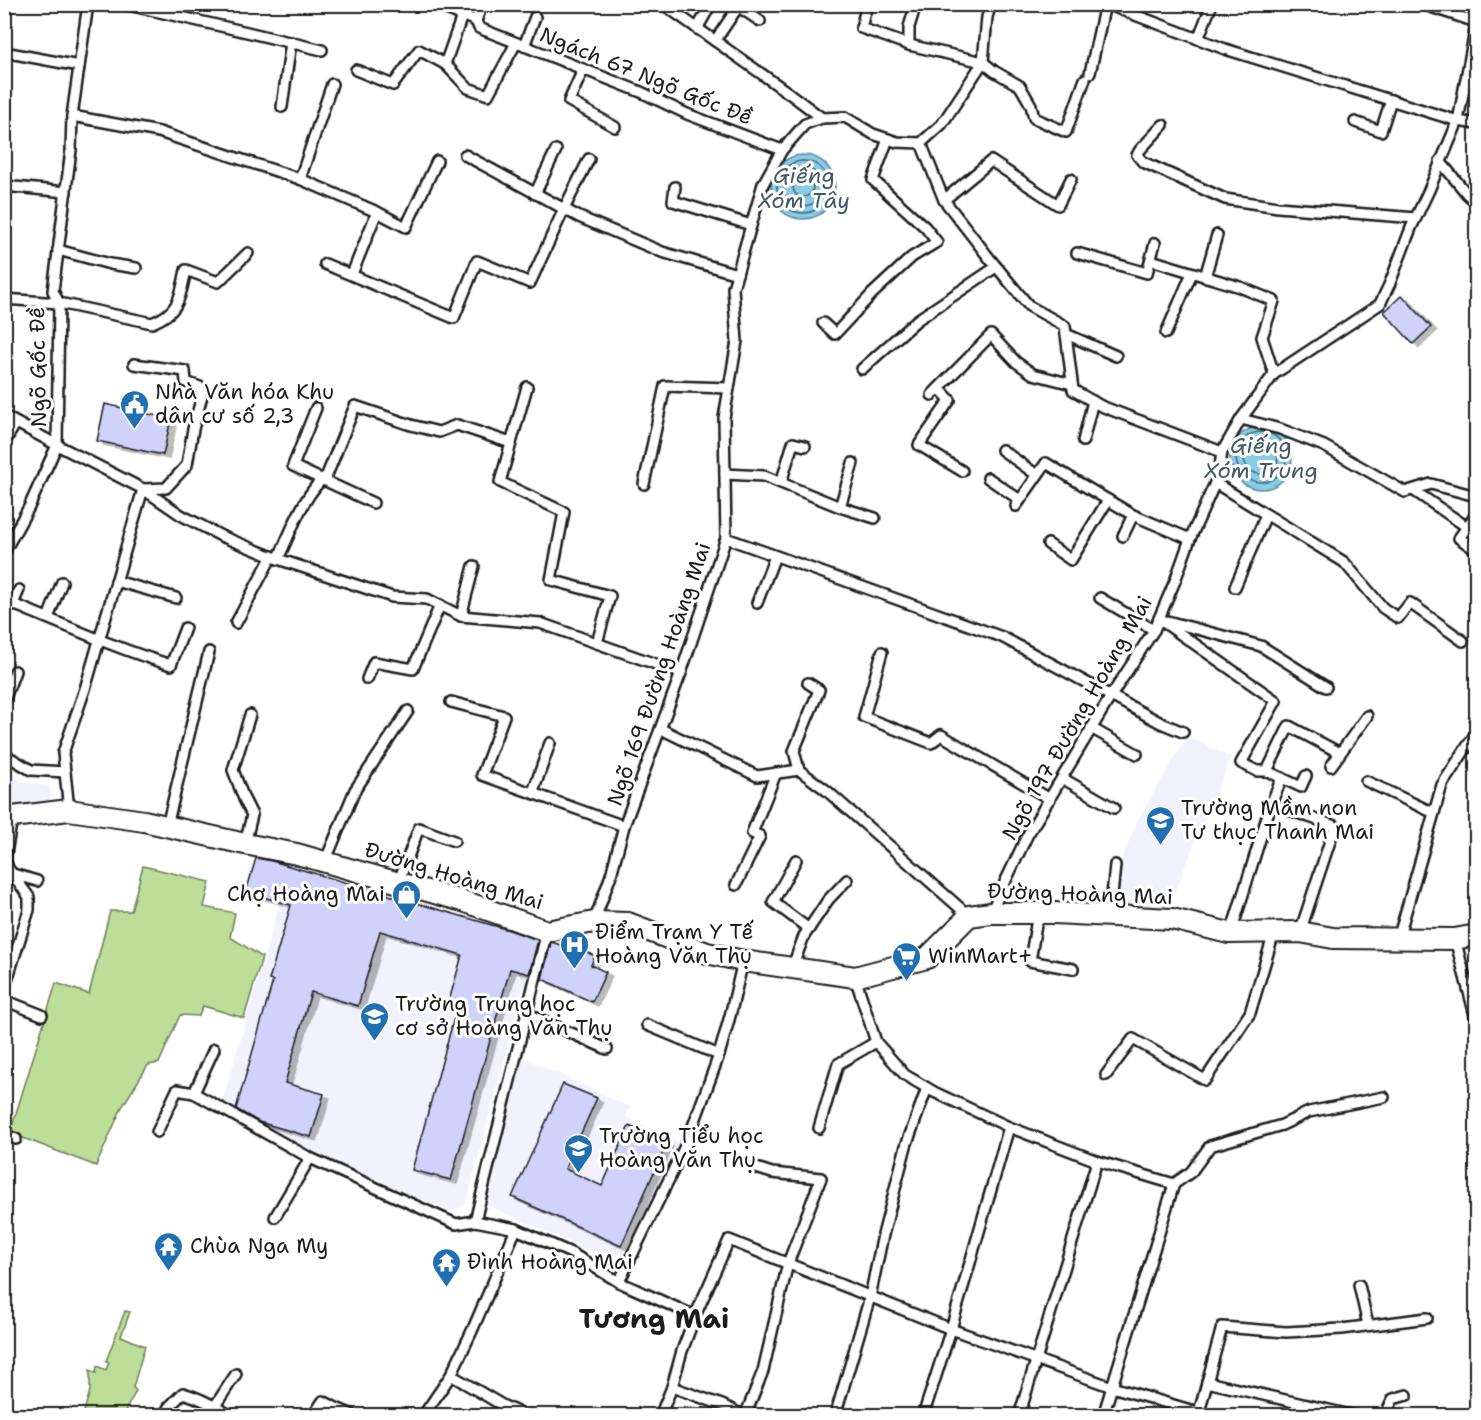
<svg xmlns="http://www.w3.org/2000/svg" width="1481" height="1420" viewBox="0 0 1481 1420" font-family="'Shantell Sans',sans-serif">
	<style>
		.built { fill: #f1f2fe }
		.green { fill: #bdde98; stroke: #6c7d5a; stroke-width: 1.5 }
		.water { fill: #89ccea; stroke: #5d8698; stroke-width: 1.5 }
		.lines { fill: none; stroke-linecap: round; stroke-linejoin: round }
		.shore { stroke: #48626e; stroke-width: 1.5 }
		.building { fill: #cfd3fc; stroke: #1c1c1c; stroke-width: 1.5; filter: url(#shadow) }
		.service-casing { stroke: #1c1c1c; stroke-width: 14 }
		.minor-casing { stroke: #1c1c1c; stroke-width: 24 }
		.service { stroke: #fff; stroke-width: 9 }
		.minor { stroke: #fff; stroke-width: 20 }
		.labels { text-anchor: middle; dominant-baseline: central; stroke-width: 6; stroke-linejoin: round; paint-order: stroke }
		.street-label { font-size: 21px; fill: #1c1c1c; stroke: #fff }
		.poi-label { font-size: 21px; fill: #1c1c1c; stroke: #fff; text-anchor: start }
		.water-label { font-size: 22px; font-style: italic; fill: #425a64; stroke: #fff }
		.district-label { font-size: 27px; font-weight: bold; fill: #1c1c1c; stroke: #fff }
	</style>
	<defs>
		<filter id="shadow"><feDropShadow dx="6" dy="4" stdDeviation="0" flood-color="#0004"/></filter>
	</defs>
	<rect width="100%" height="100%" fill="#fff"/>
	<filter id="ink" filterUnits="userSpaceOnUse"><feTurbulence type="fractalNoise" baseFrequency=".0167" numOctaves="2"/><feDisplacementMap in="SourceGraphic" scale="12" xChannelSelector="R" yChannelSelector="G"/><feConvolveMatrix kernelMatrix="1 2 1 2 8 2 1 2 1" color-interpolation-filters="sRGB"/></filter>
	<g filter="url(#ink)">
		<g class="built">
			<polygon points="1187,737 1231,757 1166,913 1113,909 1116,874 1138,819"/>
			<polygon points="4,769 20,781 50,786 50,808 5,813"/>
			<polygon points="280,902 527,973 466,1204 452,1211 311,1158 220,1110"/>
			<polygon points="523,1057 630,1107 626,1117 678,1143 619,1265 485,1204"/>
		</g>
		<g class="green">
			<polygon points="143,866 210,882 204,907 235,913 230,937 262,957 244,1018 203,1006 199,1016 180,1015 159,1063 148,1065 122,1107 96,1166 10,1133 56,983 89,994 110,911 131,911"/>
			<polygon points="125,1311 130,1312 121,1336 145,1346 133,1387 136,1391 123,1415 107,1415 103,1414 102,1415 83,1415 90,1391 90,1370 96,1373 97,1366 106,1370 109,1362 106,1361"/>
		</g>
		<g class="water">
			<circle cx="803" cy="187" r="32"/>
			<circle cx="1261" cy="458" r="31"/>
		</g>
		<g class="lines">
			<g class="shore">
				<circle cx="803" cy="187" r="26"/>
				<circle cx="803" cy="187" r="19"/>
				<circle cx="803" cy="187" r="10"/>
				<circle cx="1261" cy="457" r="25"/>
				<circle cx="1261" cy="457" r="17"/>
			</g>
		</g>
		<g class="building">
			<polygon points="1402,295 1431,327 1413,344 1384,312"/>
			<polygon points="105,404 171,419 163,455 97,441"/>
			<polygon points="256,858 272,861 509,930 538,940 529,974 510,969 451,1180 412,1170 456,1011 447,1008 462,955 380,931 358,1006 311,992 285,1083 324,1094 311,1137 259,1122 236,1109 273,981 269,980 291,905 246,892"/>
			<polygon points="563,941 595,956 591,965 606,972 592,1002 542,979 551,942 561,945"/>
			<polygon points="563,1084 597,1098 565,1169 602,1186 629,1126 667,1143 621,1246 512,1197"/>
		</g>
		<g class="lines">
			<defs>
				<g id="service">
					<polyline points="124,4 247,32 322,50"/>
					<polyline points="434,4 476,21 479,28 641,92 687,114 782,150"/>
					<polyline points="663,4 790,94 822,118"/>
					<polyline points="867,4 861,28 909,45 983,62 994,71 1020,86 1031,105 1034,118 1066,132 1085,79"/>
					<polyline points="1106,4 1225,49 1458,121 1476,124"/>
					<polyline points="1422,4 1476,22"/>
					<polyline points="739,7 760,21"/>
					<polyline points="476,21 482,4"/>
					<polyline points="697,29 711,4"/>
					<polyline points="1198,39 1212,4"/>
					<polyline points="715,41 740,4"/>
					<polyline points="909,45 909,27 916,4"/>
					<polyline points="524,46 535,17"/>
					<polyline points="4,52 79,66"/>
					<polyline points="445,64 462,16"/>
					<polyline points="356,70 393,85 419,50 445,64 468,88 488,95 516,43"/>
					<polyline points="583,70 569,101 615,127"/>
					<polyline points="1090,73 1105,4"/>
					<polyline points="282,107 291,42"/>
					<polyline points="72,116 159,132 300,179 377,212 352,274"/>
					<polyline points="1355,122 1381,131 1391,100"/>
					<polyline points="1163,125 1140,150 1137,155 1143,162 1225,199 1278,207 1416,218"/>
					<polyline points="921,143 944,200 990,259 1029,306 1065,326 1073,390 1101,406 1222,452"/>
					<polyline points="465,155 579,217 662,252 737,274"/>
					<polyline points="1440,161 1467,194 1476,202"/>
					<polyline points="300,179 332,84"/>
					<polyline points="4,186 66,192"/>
					<polyline points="675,187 673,201 751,225"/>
					<polyline points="535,194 556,150"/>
					<polyline points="944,200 991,161 1058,205 1071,179"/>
					<polyline points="377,212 406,227 437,161"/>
					<polyline points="58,250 110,264 136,268"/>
					<polyline points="1077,253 1147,273 1155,243"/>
					<polyline points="1151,260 1240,287 1274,301 1262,337 1274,374"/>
					<polyline points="325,264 454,318 477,261 530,283 564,209 589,159"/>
					<polyline points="1205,277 1217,235"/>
					<path d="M 4,299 L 59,303 L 152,323 C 180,312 180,297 186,270 L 218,282 L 248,253"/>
					<polyline points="823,323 835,334 872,294 912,257 937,242 925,227 873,180 888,139"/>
					<polyline points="1166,333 1192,273"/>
					<polyline points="1066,334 1116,356"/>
					<polyline points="134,364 185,371 186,382 200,387 202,396 193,429 187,465 166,488 143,489"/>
					<polyline points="862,369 917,320 996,267"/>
					<polyline points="527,387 500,482 564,512 551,580 610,596 597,643"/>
					<polyline points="939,388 950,400 919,445 962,471"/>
					<polyline points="932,395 991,335 1016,362 1033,374 1072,384"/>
					<polyline points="316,408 293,466 373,503"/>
					<polyline points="4,416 57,445 29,507 4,552"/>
					<polyline points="1241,419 1280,429 1324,446 1405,492 1431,484 1472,495 1476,494"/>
					<polyline points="1083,441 1093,401"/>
					<polyline points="4,443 16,423"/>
					<polyline points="1002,450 1037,475"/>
					<polyline points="725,474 764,476 840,507 875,518"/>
					<polyline points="988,478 1020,500"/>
					<polyline points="781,483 793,443 805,446"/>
					<polyline points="1215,483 1344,562 1383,608 1398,618 1410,603 1463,641"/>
					<polyline points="644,484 665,386 729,388"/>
					<polyline points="143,489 181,515 221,536 278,559 392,597 427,599 461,616 540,623 681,673"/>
					<polyline points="1413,490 1467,527"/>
					<polyline points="1016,506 1046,463 1133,515 1190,539"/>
					<polyline points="840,507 853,463"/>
					<polyline points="1476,515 1459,538 1476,550"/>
					<polyline points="1123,536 1133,515"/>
					<polyline points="726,538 1002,637 1161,723 1183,732"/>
					<polyline points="1048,544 1071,560 1108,500"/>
					<path d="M 278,559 C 291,532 304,493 327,475 L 355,406 L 411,425 L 439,432 L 457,425 L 511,443"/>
					<polyline points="116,581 176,598"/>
					<polyline points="1235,587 1266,515"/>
					<path d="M 19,590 L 13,604 C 65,625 117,649 171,665 L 185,628"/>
					<polyline points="1100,598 1154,630"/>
					<polyline points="757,603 775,556"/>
					<polyline points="461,616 474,566"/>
					<polyline points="48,618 62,582"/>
					<polyline points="1159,619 1276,701 1241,763 1257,771 1267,771 1301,787 1306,776"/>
					<polyline points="1167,621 1261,646 1326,687"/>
					<polyline points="236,623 272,556"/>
					<polyline points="882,652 864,717 931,743 941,735 1050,799"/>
					<polyline points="367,679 374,662 413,669 440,605"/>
					<polyline points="4,701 15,671"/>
					<polyline points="451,702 504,716 482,775 624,826"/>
					<polyline points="1091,728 1137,754"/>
					<polyline points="661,729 757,776 799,770 826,790 969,916"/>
					<polyline points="4,754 31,770 65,772"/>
					<polyline points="1331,766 1367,716"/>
					<polyline points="799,770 794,751 819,690 808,683"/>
					<polyline points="1267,771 1289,726 1340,753"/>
					<polyline points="1062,778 1114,808"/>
					<polyline points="1366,781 1434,813"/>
					<polyline points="533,792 550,743"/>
					<polyline points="1271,804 1335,826 1300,932"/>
					<polyline points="69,810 63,753 85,689 143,489 57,445 59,303 53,291 71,150 72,116 88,4"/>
					<polyline points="167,826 209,652"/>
					<polyline points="245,844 252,815 244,799 233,770 250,715"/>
					<polyline points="796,860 773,902 809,929"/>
					<polyline points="325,862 355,790 408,711"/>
					<polyline points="13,874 37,881"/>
					<polyline points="398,883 419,828 454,841"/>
					<polyline points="736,885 760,836 752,833 776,773"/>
					<polyline points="991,912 1027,836 1111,696 1154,630 1175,581 1190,539 1219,474 1222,452 1241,419 1274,374 1380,304 1390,283 1411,228 1429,190 1458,121 1476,25"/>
					<polyline points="1038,913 1030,961 1073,969"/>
					<polyline points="1110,916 1115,865"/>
					<polyline points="594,922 611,875 624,826 681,673 726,538 724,418 737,341 733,288 763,184 782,150 805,124 822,118 845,117 873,134 897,142 921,143 942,124 983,62 987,17 991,4"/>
					<polyline points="547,931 475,1221 516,1229 571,1253 619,1282 695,1316"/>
					<polyline points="1231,933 1271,804 1282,778"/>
					<polyline points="1398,939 1442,785 1476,733"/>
					<polyline points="1455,939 1476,1019"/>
					<polyline points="792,968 804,936 828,900 847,880"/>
					<polyline points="855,977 876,1042 905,1075 934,1092 1009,1127 1097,1161 1174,1184"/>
					<polyline points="4,990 29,910 29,897 8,868 5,859 12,818"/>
					<polyline points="4,1000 42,1015"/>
					<polyline points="526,1013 607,1049"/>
					<polyline points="647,1025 719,1055"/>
					<polyline points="1106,1075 1133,1039 1205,1080 1250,1013 1274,933"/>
					<polyline points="194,1093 310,1158 456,1224 475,1221"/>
					<polyline points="819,1128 838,1064 876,1042"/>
					<polyline points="157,1132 177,1090 194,1093 214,1049"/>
					<polyline points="4,1135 16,1139"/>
					<polyline points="756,1168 772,1173 821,1178 788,1263 763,1371 745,1416 722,1405 672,1387 682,1351 695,1316 729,1240 951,1329 1112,1387 1211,1416"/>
					<polyline points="1174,1184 1191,1172 1210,1146 1282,1125 1309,1112 1384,1097"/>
					<polyline points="275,1217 310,1158"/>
					<polyline points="619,1282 688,1140 719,1055 730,1016 743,961"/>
					<polyline points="1359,1285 1368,1325"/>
					<polyline points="451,1375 502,1405 526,1416"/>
					<polyline points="1207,1382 1355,1416"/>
					<polyline points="215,1406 236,1374"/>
					<path d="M 164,1416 L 169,1407 L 183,1393 C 201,1398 215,1406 231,1416"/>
					<polyline points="313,1416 323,1401 336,1408 355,1416"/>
					<polyline points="423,1416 451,1375 472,1331 516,1229"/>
					<polyline points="660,1416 672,1387"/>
					<polyline points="835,1416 870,1297 883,1235 906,1146 927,1088"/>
					<polyline points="923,1416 951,1329 1009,1127"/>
					<polyline points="1019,1416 1097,1161"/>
					<polyline points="1103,1416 1174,1184"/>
					<polyline points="1198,1416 1222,1327 1286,1332 1342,1329 1427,1318"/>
					<polyline points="1385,1416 1393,1399 1407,1395"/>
				</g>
				<polyline id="minor" points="4,818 69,810 144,821 245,844 297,854 466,902 547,931 594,922 628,923 707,953 743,961 855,977 927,958 969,916 991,913 1054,913 1172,919 1229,933 1300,932 1333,938 1455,939 1476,935"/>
			</defs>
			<use href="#service" class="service-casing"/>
			<use href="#minor" class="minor-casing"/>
			<use href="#service" class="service"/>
			<use href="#minor" class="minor"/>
		</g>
	</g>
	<defs>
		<symbol id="civic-pin" viewBox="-11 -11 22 30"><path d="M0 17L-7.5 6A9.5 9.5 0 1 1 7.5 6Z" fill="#1f6fb2" stroke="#fff"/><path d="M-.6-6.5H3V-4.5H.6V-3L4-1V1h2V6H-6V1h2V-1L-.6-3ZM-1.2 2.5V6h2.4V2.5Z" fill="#fff"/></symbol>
		<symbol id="school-pin" viewBox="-11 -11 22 30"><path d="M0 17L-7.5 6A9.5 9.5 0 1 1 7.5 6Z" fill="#1f6fb2" stroke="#fff"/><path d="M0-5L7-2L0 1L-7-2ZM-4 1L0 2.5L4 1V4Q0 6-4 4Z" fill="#fff"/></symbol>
		<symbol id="shop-pin" viewBox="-11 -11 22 30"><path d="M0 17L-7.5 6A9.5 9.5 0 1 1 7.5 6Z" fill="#1f6fb2" stroke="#fff"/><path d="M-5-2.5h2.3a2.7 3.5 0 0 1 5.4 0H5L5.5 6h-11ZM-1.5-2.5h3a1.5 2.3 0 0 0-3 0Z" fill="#fff"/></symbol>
		<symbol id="hospital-pin" viewBox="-11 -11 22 30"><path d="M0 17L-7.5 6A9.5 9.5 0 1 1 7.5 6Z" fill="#1f6fb2" stroke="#fff"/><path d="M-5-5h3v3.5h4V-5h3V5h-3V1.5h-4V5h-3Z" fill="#fff"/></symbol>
		<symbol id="supermarket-pin" viewBox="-11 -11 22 30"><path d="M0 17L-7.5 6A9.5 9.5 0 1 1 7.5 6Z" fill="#1f6fb2" stroke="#fff"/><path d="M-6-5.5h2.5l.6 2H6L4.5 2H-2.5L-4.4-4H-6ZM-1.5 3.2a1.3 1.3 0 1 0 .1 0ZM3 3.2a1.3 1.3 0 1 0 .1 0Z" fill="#fff"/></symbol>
		<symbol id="temple-pin" viewBox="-11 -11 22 30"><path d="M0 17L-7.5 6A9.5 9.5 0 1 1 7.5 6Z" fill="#1f6fb2" stroke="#fff"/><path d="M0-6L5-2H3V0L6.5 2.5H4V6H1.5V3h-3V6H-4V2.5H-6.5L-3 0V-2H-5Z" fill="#fff"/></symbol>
	</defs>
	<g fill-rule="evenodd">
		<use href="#civic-pin" x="118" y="388" width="33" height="45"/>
		<use href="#school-pin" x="1144" y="804" width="33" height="45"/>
		<use href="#shop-pin" x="390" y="878" width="33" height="45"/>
		<use href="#hospital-pin" x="558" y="928" width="33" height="45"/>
		<use href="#supermarket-pin" x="890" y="940" width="33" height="45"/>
		<use href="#school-pin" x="358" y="1000" width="33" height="45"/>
		<use href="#school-pin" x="562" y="1132" width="33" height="45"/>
		<use href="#temple-pin" x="152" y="1230" width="33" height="45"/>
		<use href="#temple-pin" x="430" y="1246" width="33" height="45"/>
	</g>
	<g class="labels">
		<g class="street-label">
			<text transform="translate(646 76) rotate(22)">Ngách 67 Ngõ Gốc Đề</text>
			<text transform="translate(38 367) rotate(-91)">Ngõ Gốc Đề</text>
			<text transform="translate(659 674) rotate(-71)">Ngõ 169 Đường Hoàng Mai</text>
			<text transform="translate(1077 718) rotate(-60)">Ngõ 197 Đường Hoàng Mai</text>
			<text transform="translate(454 876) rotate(17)">Đường Hoàng Mai</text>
			<text transform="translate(1080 894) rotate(2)">Đường Hoàng Mai</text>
		</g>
		<g class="poi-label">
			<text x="155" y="392">Nhà Văn hóa Khu<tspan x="155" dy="24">dân cư số 2,3</tspan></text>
			<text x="1181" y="808">Trường Mầm non<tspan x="1181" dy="24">Tư thục Thanh Mai</tspan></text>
			<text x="385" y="894" text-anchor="end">Chợ Hoàng Mai</text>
			<text x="595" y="932">Điểm Trạm Y Tế<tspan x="595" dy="24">Hoàng Văn Thụ</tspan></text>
			<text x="928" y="956">WinMart+</text>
			<text x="395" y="1004">Trường Trung học<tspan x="395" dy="24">cơ sở Hoàng Văn Thụ</tspan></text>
			<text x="599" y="1136">Trường Tiểu học<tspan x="599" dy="24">Hoàng Văn Thụ</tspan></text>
			<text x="190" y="1246">Chùa Nga My</text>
			<text x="467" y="1262">Đình Hoàng Mai</text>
		</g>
		<g class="water-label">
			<text x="804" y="175">Giếng<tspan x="804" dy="25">Xóm Tây</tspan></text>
			<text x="1261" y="445">Giếng<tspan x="1261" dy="25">Xóm Trung</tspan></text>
		</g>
		<g class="district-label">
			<text x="654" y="1318">Tương Mai</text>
		</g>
	</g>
	<rect width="1481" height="1420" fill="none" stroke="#fff" stroke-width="24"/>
	<rect x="12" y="12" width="1457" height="1396" fill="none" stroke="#1c1c1c" stroke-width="2" filter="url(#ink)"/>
</svg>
